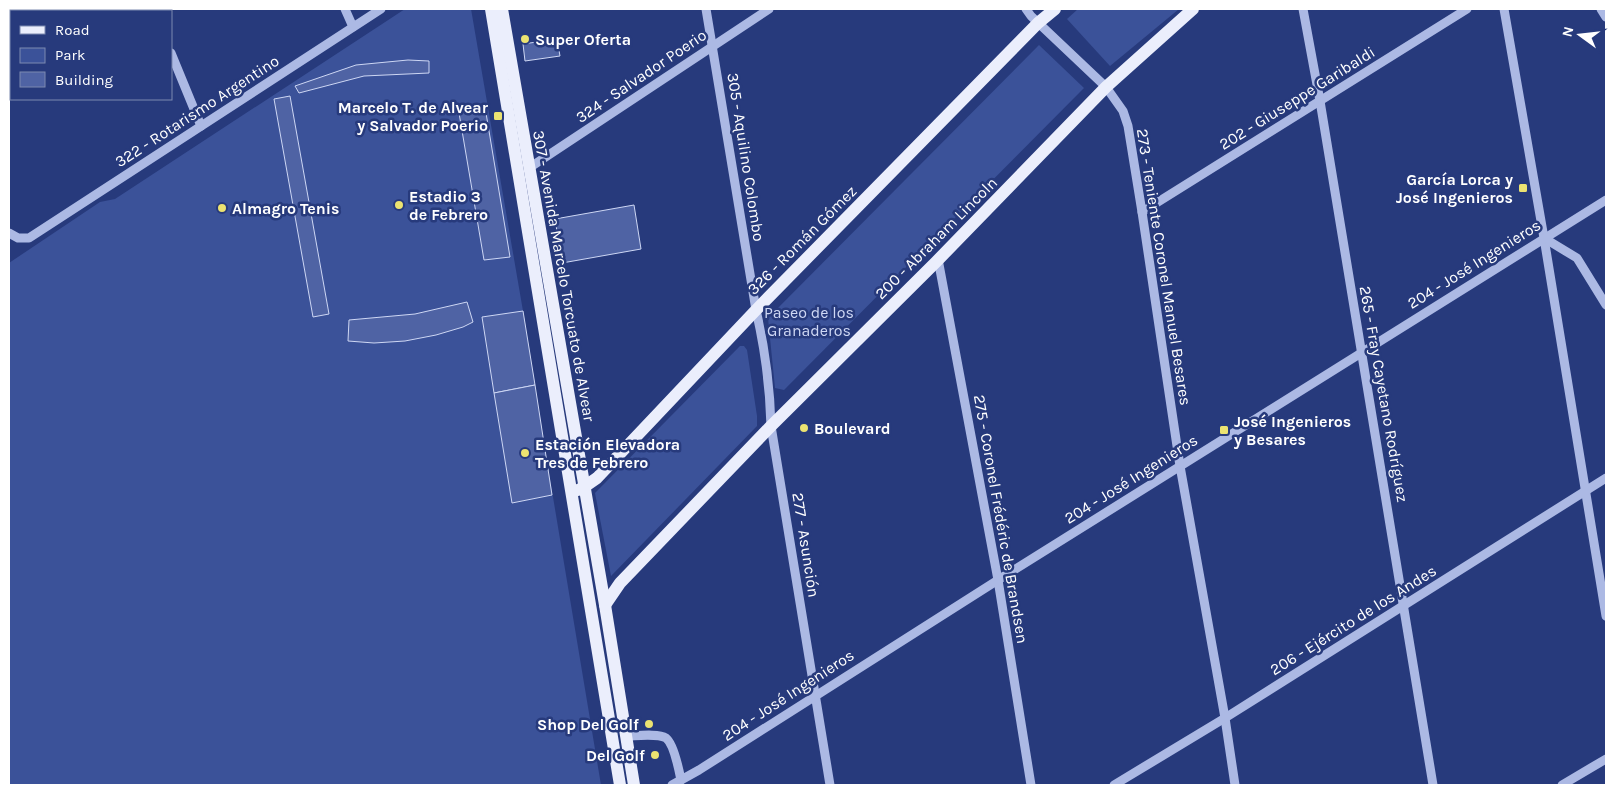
<svg xmlns="http://www.w3.org/2000/svg" width="1615" height="794" viewBox="0 0 1615 794" font-family="Karla,sans-serif">
	<style>
		.green { fill: #3b5299 }
		.building { fill: #4f63a4; stroke: #ced7f4 }
		.lines { fill: none; stroke-linecap: round; stroke-linejoin: round }
		.minor { stroke: #acb9e4; stroke-width: 9 }
		.major { stroke: #ebeefc; stroke-width: 12 }
		.poi-dot { fill: #ece371; stroke: #273a7c; stroke-width: 2 }
		.labels { text-anchor: middle; dominant-baseline: central; stroke-width: 5; stroke-linejoin: round; paint-order: stroke }
		.poi-label { font-size: 16px; font-weight: bold; fill: #fff; stroke: #273a7c; text-anchor: start }
		.street-label { font-size: 16px; fill: #fff; stroke: #273a7c }
		.park-label { font-size: 16px; fill: #ced7f4; stroke: #273a7c }
	</style>
	<rect width="100%" height="100%" fill="#273a7c"/>
	<g class="green">
		<polygon points="405,9 471,9 523,311 542,431 601,785 9,785 9,263 100,202 115,199"/>
		<polygon points="1078,9 1179,9 1110,66 1067,19"/>
		<polygon points="1039,45 1084,88 784,390 775,388 768,318"/>
		<polygon points="740,346 744,346 747,350 757,416 757,426 611,576 595,493"/>
	</g>
	<g class="building">
		<polygon points="557,39 560,56 525,61 523,44"/>
		<polygon points="408,60 429,61 429,73 364,76 299,93 295,86 356,65"/>
		<polygon points="290,96 329,314 313,317 274,99"/>
		<polygon points="485,107 510,257 484,260 459,113"/>
		<polygon points="634,205 641,249 562,263 555,219"/>
		<polygon points="467,302 473,322 463,327 436,335 405,341 374,343 348,341 349,320 415,314"/>
		<polygon points="523,311 535,385 494,393 482,317"/>
		<polygon points="535,385 552,495 512,503 494,393"/>
	</g>
	<g class="lines">
		<g class="minor">
			<polyline points="153,9 154,11"/>
			<polyline points="345,9 353,27"/>
			<path d="M 706,9 L 756,310 C 765,349 770,386 771,426 L 830,785"/>
			<polyline points="1026,9 1031,16 1106,87 1123,111 1128,126 1142,212 1180,466 1225,718 1235,785"/>
			<polyline points="1303,9 1320,101 1433,785"/>
			<polyline points="1504,9 1544,238 1606,616"/>
			<polyline points="1601,9 1606,17"/>
			<polyline points="171,53 201,126"/>
			<polyline points="529,168 769,9"/>
			<polyline points="1142,212 1467,9"/>
			<polyline points="9,233 18,238 29,238 381,9"/>
			<polyline points="1544,238 1577,258 1606,305"/>
			<polyline points="938,259 998,580 1031,785"/>
			<path d="M 626,736 C 635,736 658,733 666,738 C 674,744 679,770 681,780"/>
			<polyline points="672,785 699,770 998,580 1606,200"/>
			<polyline points="1114,785 1225,718 1606,478"/>
			<polyline points="1562,785 1606,759"/>
		</g>
		<g class="major">
			<polyline points="491,9 620,785"/>
			<polyline points="502,9 605,605 634,785"/>
			<polyline points="578,490 584,487 597,478 756,310 1038,23 1055,9"/>
			<polyline points="605,605 620,583 771,426 936,262 1106,87 1193,9"/>
		</g>
	</g>
	<g class="poi-dot">
		<circle cx="525" cy="39" r="5"/>
		<rect x="493" y="111" width="10" height="10" rx="2.5"/>
		<rect x="1518" y="183" width="10" height="10" rx="2.5"/>
		<circle cx="399" cy="205" r="5"/>
		<circle cx="222" cy="208" r="5"/>
		<circle cx="804" cy="428" r="5"/>
		<rect x="1219" y="425" width="10" height="10" rx="2.5"/>
		<circle cx="525" cy="453" r="5"/>
		<circle cx="649" cy="724" r="5"/>
		<circle cx="655" cy="755" r="5"/>
	</g>
	<g class="labels">
		<g class="poi-label">
			<text x="535" y="39">Super Oferta</text>
			<text x="488" y="107" text-anchor="end">Marcelo T. de Alvear<tspan x="488" dy="18">y Salvador Poerio</tspan></text>
			<text x="1513" y="179" text-anchor="end">García Lorca y<tspan x="1513" dy="18">José Ingenieros</tspan></text>
			<text x="409" y="196">Estadio 3<tspan x="409" dy="18">de Febrero</tspan></text>
			<text x="232" y="208">Almagro Tenis</text>
			<text x="1234" y="421">José Ingenieros<tspan x="1234" dy="18">y Besares</tspan></text>
			<text x="814" y="428">Boulevard</text>
			<text x="535" y="444">Estación Elevadora<tspan x="535" dy="18">Tres de Febrero</tspan></text>
			<text x="639" y="724" text-anchor="end">Shop Del Golf</text>
			<text x="645" y="755" text-anchor="end">Del Golf</text>
		</g>
		<g class="street-label">
			<text transform="translate(641 76) rotate(-34)">324 - Salvador Poerio</text>
			<text transform="translate(1297 98) rotate(-32)">202 - Giuseppe Garibaldi</text>
			<text transform="translate(197 111) rotate(-33)">322 - Rotarismo Argentino</text>
			<text transform="translate(746 157) rotate(81)">305 - Aquilino Colombo</text>
			<text transform="translate(936 238) rotate(-45)">200 - Abraham Lincoln</text>
			<text transform="translate(802 240) rotate(-45)">326 - Román Gómez</text>
			<text transform="translate(1474 264) rotate(-32)">204 - José Ingenieros</text>
			<text transform="translate(1164 267) rotate(81)">273 - Teniente Coronel Manuel Besares</text>
			<text transform="translate(564 276) rotate(80)">307 - Avenida Marcelo Torcuato de Alvear</text>
			<text transform="translate(1384 394) rotate(80)">265 - Fray Cayetano Rodríguez</text>
			<text transform="translate(1131 479) rotate(-32)">204 - José Ingenieros</text>
			<text transform="translate(1001 519) rotate(80)">275 - Coronel Frédéric de Brandsen</text>
			<text transform="translate(806 545) rotate(81)">277 - Asunción</text>
			<text transform="translate(1353 620) rotate(-32)">206 - Ejército de los Andes</text>
			<text transform="translate(788 695) rotate(-33)">204 - José Ingenieros</text>
		</g>
		<g class="park-label">
			<text x="809" y="312">Paseo de los<tspan x="809" dy="18">Granaderos</tspan></text>
		</g>
	</g>
	<rect width="1615" height="794" fill="none" stroke="#ffffff" stroke-width="20"/>
	<rect x="10" y="10" width="162" height="90" fill="#273a7c" stroke="#7d89b0"/>
	<rect x="20" y="26" width="25" height="8" fill="#ebeefc" stroke="#7d89b0"/>
	<text x="55" y="35" font-size="15" fill="#ffffff">Road</text>
	<rect x="20" y="48" width="25" height="15" fill="#3b5299" stroke="#7d89b0"/>
	<text x="55" y="60" font-size="15" fill="#ffffff">Park</text>
	<rect x="20" y="72" width="25" height="15" fill="#4f63a4" stroke="#7d89b0"/>
	<text x="55" y="85" font-size="15" fill="#ffffff">Building</text>
	<g transform="translate(1580 35) rotate(285)" stroke="#273a7c" stroke-width="4" paint-order="stroke">
	<path d="M0-4L9 19L0 12L-9 19Z" fill="#ffffff"/>
	<text y="-8" font-size="14" font-weight="bold" text-anchor="middle" fill="#ffffff">N</text>
	</g>
</svg>
